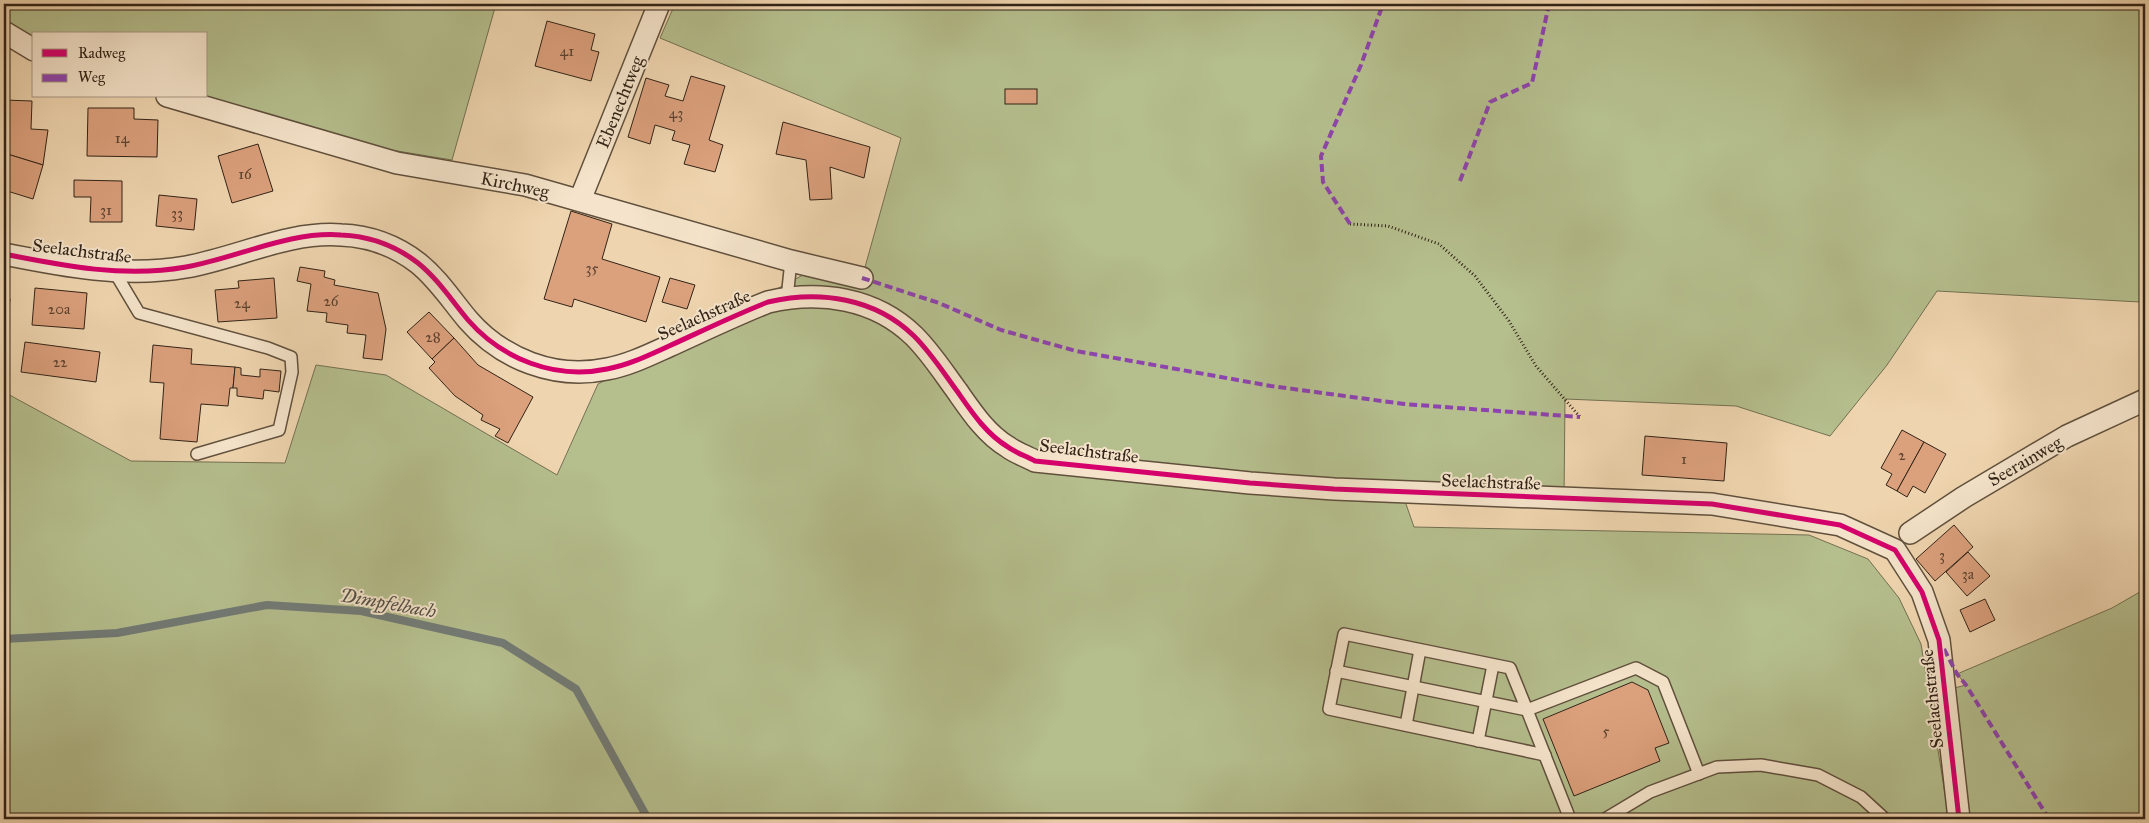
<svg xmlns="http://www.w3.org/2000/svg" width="2149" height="823" viewBox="0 0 2149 823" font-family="'IM FELL Great Primer',serif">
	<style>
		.green { fill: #b5be8d; stroke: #737052 }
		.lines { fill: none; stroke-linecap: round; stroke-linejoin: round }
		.stream { stroke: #727b76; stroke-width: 8 }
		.building { fill: #dba07c; stroke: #312317 }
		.service-casing { stroke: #60503d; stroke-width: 14 }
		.minor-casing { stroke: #60503d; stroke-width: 24 }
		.path { stroke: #312317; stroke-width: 3; stroke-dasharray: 1 2.5; stroke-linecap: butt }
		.service { stroke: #f5e4cb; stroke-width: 11 }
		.minor { stroke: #f5e4cb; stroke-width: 21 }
		.quiet { stroke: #8e44ad; stroke-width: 4; stroke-dasharray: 8 4; stroke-linecap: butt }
		.cycleway-casing { stroke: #f5e4cb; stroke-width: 8 }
		.cycleway { stroke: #d6006c; stroke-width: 5 }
		.labels { text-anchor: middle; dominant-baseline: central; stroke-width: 4; stroke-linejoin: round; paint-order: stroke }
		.number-label { font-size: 15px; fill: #5c4230 }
		.street-label { font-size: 18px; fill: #312317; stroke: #f5e4cb }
		.water-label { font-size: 19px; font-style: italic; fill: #524f47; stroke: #f5e4cb }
	</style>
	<rect width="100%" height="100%" fill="#efd5af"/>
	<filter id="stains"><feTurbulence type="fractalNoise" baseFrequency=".004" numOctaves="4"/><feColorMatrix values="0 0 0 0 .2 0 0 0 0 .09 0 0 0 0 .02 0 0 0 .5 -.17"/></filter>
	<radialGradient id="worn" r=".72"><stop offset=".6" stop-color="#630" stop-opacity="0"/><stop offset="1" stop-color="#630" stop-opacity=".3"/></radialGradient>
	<g class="green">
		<polygon points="4,4 496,4 452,160 294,134 167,96 206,96 206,34 34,34 34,50 4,32"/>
		<polygon points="675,4 2145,4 2145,275 2140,302 1937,291 1887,365 1830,436 1736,406 1565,399 1564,498 1399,484 1414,527 1809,535 1868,559 1899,598 1921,644 1949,819 4,819 4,392 131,461 285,463 316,365 386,375 557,475 598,384 803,275 862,278 901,138 660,38"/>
		<polygon points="2145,589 2145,819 1959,819 1935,693 1966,685 1957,674 2112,608"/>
	</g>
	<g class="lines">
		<polyline class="stream" points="4,639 117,633 267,605 361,611 503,643 576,689 648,819"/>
	</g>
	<g class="building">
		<polygon points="547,21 595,34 591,50 599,52 591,81 535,66"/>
		<polygon points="691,76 725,86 709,140 723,145 715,172 684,164 690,145 672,140 675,131 655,125 650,144 628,137 646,78 669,85 665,96 683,101"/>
		<rect x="1005" y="89" width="32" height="15"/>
		<polygon points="4,100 32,101 31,129 48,130 43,165 4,153"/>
		<polygon points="88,108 134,108 134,119 158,120 157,157 87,156"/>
		<polygon points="783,122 870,147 864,178 830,167 832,199 810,200 806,160 776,154"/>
		<polygon points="258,144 273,191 232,203 218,156"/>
		<polygon points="4,153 43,165 33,199 4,190"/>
		<polygon points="74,180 122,181 122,222 90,222 91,197 74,197"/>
		<polygon points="159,195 197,199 194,230 156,226"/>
		<polygon points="571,211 612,224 602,259 660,277 646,322 574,299 572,307 544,299"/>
		<polygon points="300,267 325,271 324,277 335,280 334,285 378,293 386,329 382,360 363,358 366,335 347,333 348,325 326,322 327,313 307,311 311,284 297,281"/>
		<polygon points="274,278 277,318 218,322 215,290 239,288 238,281"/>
		<polygon points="670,278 695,285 687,309 662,302"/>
		<polygon points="35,288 87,293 84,329 32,325"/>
		<polygon points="4,299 10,299 6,332 4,331"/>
		<polygon points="429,312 454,338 432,359 407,332"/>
		<polygon points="454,338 478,365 533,397 508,443 495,436 500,429 481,420 483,415 455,396 429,368 435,362 432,359"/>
		<polygon points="25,342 100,352 96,382 21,372"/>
		<polygon points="153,345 192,349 191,364 235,367 233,388 230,388 228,406 201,404 197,442 160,439 164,383 150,382"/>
		<polygon points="235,367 241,368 241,375 260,377 260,369 281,371 279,392 264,390 263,399 237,396 237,388 233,388"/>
		<polygon points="1902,430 1924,442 1897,491 1886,485 1892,474 1881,468"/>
		<polygon points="1645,436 1727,443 1724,481 1642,475"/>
		<polygon points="1924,442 1946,454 1925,493 1913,486 1907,497 1897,491"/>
		<polygon points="1954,525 1973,547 1935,581 1916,559"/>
		<polygon points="1968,552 1990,576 1967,596 1946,572"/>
		<polygon points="1985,599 1995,620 1970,632 1960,610"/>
		<polygon points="1632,682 1648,690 1669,743 1655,748 1660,761 1574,796 1543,719"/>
	</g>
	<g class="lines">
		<defs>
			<g id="service">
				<polyline points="114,271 139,313 268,348 291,357 292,372 279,430 197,454"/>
				<polyline points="787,298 791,261"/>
				<polyline points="1336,671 1527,710"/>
				<polyline points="1527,710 1510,668 1344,634 1329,709 1545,755"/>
				<polyline points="1406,725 1420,650"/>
				<polyline points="1478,741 1493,665"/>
				<polyline points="1570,819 1527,710 1636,668 1663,682 1699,774"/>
				<polyline points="1605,819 1650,792 1717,767 1761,765 1818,775 1861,797 1885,819"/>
			</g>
			<g id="minor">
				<polyline points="4,32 34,50"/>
				<polyline points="167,96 397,163 525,185 791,261 862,278"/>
				<polyline points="580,200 659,4"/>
				<path d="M 4,254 C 64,266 125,278 186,267 C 237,258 289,231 341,235 C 369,236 396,246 418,263 C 438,279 452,301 468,320 C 502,359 555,380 607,369 C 629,365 649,355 669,346 C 702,331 735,315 768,302 C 820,290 875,298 914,336 C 931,353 943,372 957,391 C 971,411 986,434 1008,447 C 1016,453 1026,456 1035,461 L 1250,483 L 1334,489 L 1712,504 L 1840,525 L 1895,550 L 1922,592 L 1939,640 L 1959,819"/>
				<polyline points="1910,533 1964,497 2067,436 2145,400"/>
			</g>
		</defs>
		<use href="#service" class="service-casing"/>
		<use href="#minor" class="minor-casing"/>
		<polyline class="path" points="1350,224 1388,226 1439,244 1475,276 1509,321 1536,366 1580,417"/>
		<use href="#service" class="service"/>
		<use href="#minor" class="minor"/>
		<g class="quiet">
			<polyline points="1460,181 1490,102 1532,83 1549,4"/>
			<polyline points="1350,224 1323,182 1321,156 1361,65 1383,4"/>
			<polyline points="862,278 939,303 1001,330 1076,351 1271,386 1404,404 1580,417"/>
			<polyline points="1944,649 1957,674 1966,685 2049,819"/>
		</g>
		<defs>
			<path id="cycleway" d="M 4,254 C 64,266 125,278 186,267 C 237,258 289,231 341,235 C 369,236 396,246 418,263 C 438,279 452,301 468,320 C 502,359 555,380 607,369 C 629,365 649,355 669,346 C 702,331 735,315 768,302 C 820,290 875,298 914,336 C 931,353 943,372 957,391 C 971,411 986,434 1008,447 C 1016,453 1026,456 1035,461 L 1250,483 L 1334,489 L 1712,504 L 1840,525 L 1895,550 L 1922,592 L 1939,640 L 1959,819"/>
		</defs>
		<use href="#cycleway" class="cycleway-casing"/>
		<use href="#cycleway" class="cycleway"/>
	</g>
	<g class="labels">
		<g class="number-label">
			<text x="567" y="51">41</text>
			<text x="676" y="113">43</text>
			<text x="122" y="138">14</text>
			<text x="245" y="174">16</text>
			<text x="106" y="210">31</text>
			<text x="177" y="213">33</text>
			<text x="592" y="268">35</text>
			<text x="331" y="301">26</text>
			<text x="242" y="303">24</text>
			<text x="59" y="309">20a</text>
			<text x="433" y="337">28</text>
			<text x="60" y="362">22</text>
			<text x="1902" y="455">2</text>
			<text x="1684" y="459">1</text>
			<text x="1942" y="555">3</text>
			<text x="1968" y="574">3a</text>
			<text x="1606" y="731">5</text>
		</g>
		<g class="street-label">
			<text transform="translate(620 102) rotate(-68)">Ebenechtweg</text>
			<text transform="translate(515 185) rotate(12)">Kirchweg</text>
			<text transform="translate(82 251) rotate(7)">Seelachstraße</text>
			<text transform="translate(704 315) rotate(-24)">Seelachstraße</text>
			<text transform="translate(1089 451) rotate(7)">Seelachstraße</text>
			<text transform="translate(2025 461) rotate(-30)">Seerainweg</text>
			<text transform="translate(1491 482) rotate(2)">Seelachstraße</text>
			<text transform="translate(1932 699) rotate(-96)">Seelachstraße</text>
		</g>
		<g class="water-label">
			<text transform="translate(388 603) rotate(10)">Dimpfelbach</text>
		</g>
	</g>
	<rect width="2149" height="823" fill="none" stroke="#efd5af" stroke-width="20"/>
	<rect x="5" y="5" width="2139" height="813" fill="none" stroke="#312317" stroke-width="2.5"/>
	<rect x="10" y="10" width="2129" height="803" fill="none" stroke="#312317"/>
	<rect x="32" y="32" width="175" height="65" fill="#f5e4cb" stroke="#a79783"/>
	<rect x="42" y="49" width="25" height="8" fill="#d6006c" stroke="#a79783"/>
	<text x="78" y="58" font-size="15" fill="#312317">Radweg</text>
	<rect x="42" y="74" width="25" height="8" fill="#8e44ad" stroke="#a79783"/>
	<text x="78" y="82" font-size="15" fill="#312317">Weg</text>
	<rect width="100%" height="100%" filter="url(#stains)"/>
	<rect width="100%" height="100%" fill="url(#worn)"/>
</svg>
